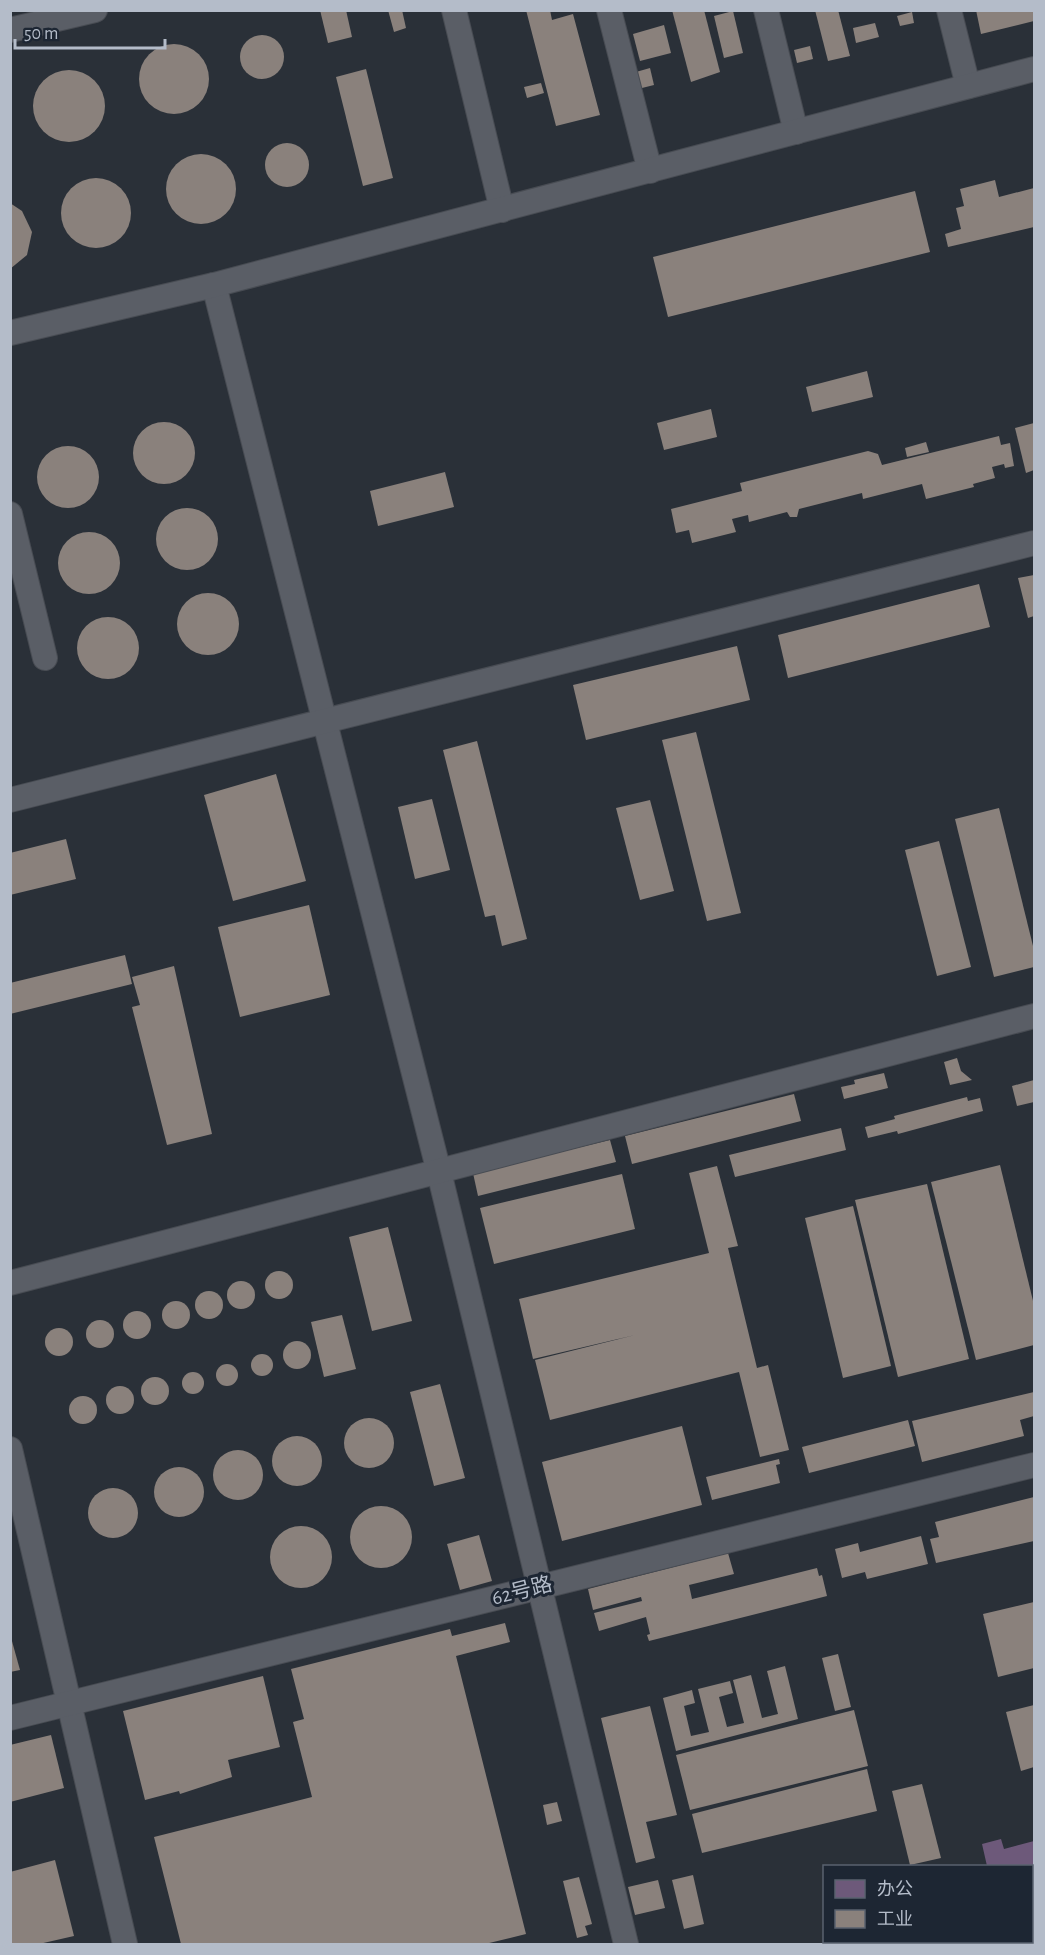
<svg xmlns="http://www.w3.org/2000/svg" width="1045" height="1955" viewBox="0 0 1045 1955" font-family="'Alegreya Sans','Noto Sans SC',sans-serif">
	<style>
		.offices { fill: #6d597a }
		.industry { fill: #8a817c }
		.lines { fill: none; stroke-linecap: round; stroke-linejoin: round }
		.minor-casing { stroke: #484c53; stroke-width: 26 }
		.minor { stroke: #5a5e66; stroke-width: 24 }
		.labels { text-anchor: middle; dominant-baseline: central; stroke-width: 6; stroke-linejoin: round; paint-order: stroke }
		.street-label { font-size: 21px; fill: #b4bcc9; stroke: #1d2633 }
	</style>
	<rect width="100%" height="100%" fill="#2a3038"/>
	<polygon class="offices" points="1001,1839 1004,1849 1034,1841 1034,1865 987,1866 982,1844"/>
	<g class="industry">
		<polygon points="320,10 346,10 352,37 328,43"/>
		<polygon points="388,10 402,10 406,28 394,32"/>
		<polygon points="526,10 550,10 552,20 573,14 600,115 556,126"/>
		<polygon points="672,10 704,10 720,72 691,82"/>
		<polygon points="815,10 838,10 850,56 828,61"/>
		<polygon points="976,10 1034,10 1034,21 981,34"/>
		<polygon points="733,11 743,53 724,58 714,16"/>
		<polygon points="912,12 914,23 900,26 897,16"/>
		<polygon points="875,23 879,37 856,43 853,28"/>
		<polygon points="664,25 671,53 640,61 633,34"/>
		<circle cx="262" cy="57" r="22"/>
		<circle cx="174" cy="79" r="35"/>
		<polygon points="810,46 813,59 797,63 794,50"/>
		<polygon points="650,68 654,85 634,90 629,74"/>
		<polygon points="366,69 393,178 363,186 336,77"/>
		<circle cx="69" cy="106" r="36"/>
		<polygon points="541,83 544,93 527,98 524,87"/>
		<circle cx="287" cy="165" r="22"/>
		<circle cx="201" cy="189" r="35"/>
		<circle cx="96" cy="213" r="35"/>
		<polygon points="995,180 999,197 1034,188 1034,227 948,247 945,234 961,229 956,208 964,206 960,189"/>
		<polygon points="915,191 930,252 668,317 653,257"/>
		<polygon points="10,203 22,211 32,232 27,255 10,269"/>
		<polygon points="867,371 873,397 812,412 806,387"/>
		<polygon points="711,409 717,437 664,450 657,423"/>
		<circle cx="164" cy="453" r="31"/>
		<polygon points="1034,423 1034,470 1026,473 1015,428"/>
		<polygon points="999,436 1001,445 1010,443 1014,466 1005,468 1004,464 992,467 995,478 973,484 974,487 926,499 922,484 863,499 862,493 799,509 797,517 790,517 787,512 749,522 748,515 732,519 736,532 692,543 689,530 676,533 671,509 742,491 740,483 868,451 878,454 882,465"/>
		<polygon points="926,442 929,452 907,457 905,448"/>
		<circle cx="68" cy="477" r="31"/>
		<polygon points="445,472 454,507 378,526 370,491"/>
		<circle cx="187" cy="539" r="31"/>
		<circle cx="89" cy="563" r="31"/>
		<polygon points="1034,575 1034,616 1028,618 1018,578"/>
		<polygon points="979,584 990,627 788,678 778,635"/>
		<circle cx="208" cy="624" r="31"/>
		<circle cx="108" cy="648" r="31"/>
		<polygon points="737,646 750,700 586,740 573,685"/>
		<polygon points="696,732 741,913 707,921 662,740"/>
		<polygon points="477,741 527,939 502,946 495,915 485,917 443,750"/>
		<polygon points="276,774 306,881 233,901 204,795"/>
		<polygon points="432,799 450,870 415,879 398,807"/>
		<polygon points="650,800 674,891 640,900 616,808"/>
		<polygon points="999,808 1034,950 1034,967 994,977 955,819"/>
		<polygon points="66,839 76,879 10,895 10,853"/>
		<polygon points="939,841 971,967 937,976 905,850"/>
		<polygon points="309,905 330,995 240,1017 218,927"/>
		<polygon points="125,955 132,984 10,1014 10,983"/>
		<polygon points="174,966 212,1134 167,1145 132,1007 140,1005 132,977"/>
		<polygon points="957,1058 961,1071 972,1080 950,1085 944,1062"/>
		<polygon points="884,1073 888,1088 844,1099 841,1087 855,1084 854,1080"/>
		<polygon points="1034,1080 1034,1102 1017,1106 1012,1086"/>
		<polygon points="794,1094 801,1121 632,1164 625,1136"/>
		<polygon points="967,1097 968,1101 980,1098 983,1111 898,1134 897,1131 868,1138 865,1127 895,1119 894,1116"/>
		<polygon points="841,1128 846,1150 735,1177 729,1155"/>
		<polygon points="610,1140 616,1162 478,1196 473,1173"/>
		<polygon points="1000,1165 1034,1305 1034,1345 976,1360 931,1182"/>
		<polygon points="717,1166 738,1246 728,1248 757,1368 768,1365 789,1450 760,1457 739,1372 550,1420 535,1360 635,1335 533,1359 519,1299 709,1253 689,1173"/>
		<polygon points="622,1174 635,1229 494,1264 480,1208"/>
		<polygon points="927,1184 969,1359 898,1377 855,1200"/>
		<polygon points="853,1206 891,1366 843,1378 805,1218"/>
		<polygon points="388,1227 412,1321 372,1331 349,1237"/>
		<circle cx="279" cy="1285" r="14"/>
		<circle cx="241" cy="1295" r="14"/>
		<circle cx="209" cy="1305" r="14"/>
		<circle cx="176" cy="1315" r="14"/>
		<circle cx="137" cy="1325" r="14"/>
		<polygon points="342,1315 356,1369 324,1377 311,1322"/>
		<circle cx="100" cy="1334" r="14"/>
		<circle cx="59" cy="1342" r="14"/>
		<circle cx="297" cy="1355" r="14"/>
		<circle cx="262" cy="1365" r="11"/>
		<circle cx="227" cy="1375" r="11"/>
		<circle cx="193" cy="1383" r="11"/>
		<circle cx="155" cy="1391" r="14"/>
		<polygon points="440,1384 465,1478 434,1486 410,1392"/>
		<circle cx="120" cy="1400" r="14"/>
		<polygon points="1034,1392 1034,1416 1020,1420 1024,1436 922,1462 912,1421"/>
		<circle cx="83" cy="1410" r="14"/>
		<circle cx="369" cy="1443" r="25"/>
		<polygon points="908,1420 915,1446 809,1473 802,1447"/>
		<polygon points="682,1426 702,1505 562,1541 542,1462"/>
		<circle cx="297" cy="1461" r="25"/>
		<circle cx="238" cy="1475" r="25"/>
		<polygon points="779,1459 780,1464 776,1465 780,1483 712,1500 706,1477"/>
		<circle cx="179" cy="1492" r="25"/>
		<circle cx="113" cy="1513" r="25"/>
		<polygon points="1034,1497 1034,1541 936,1563 930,1539 939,1537 935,1522"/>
		<circle cx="381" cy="1537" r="31"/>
		<circle cx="301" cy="1557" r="31"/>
		<polygon points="479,1535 492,1581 460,1590 447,1544"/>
		<polygon points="921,1536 928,1564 867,1579 865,1572 842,1578 835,1549 858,1543 860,1552"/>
		<polygon points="728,1553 734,1574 689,1585 692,1599 817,1568 819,1576 822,1575 827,1596 649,1641 647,1635 650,1634 646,1617 599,1631 594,1613 642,1601 641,1597 593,1610 588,1589"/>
		<polygon points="1034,1602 1034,1668 998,1677 983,1614"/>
		<polygon points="505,1623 510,1642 456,1656 526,1934 485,1944 181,1944 154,1837 312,1797 293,1722 304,1719 291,1669 450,1629 452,1636"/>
		<polygon points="10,1634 20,1670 10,1672"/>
		<polygon points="838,1654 851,1707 835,1711 822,1658"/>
		<polygon points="785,1666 798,1719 676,1751 663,1698 692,1690 695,1703 684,1706 691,1736 709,1732 698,1689 730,1681 733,1693 719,1697 727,1727 744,1723 733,1680 751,1675 762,1718 778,1714 767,1671"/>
		<polygon points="263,1676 280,1747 228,1760 232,1777 180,1794 179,1791 145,1800 123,1711"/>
		<polygon points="1034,1705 1034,1767 1021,1771 1006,1712"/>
		<polygon points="650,1706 677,1815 646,1822 655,1858 636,1863 601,1718"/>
		<polygon points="854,1710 868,1766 690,1810 676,1755"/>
		<polygon points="51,1735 64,1788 10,1802 10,1745"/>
		<polygon points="867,1769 877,1811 702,1853 692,1814"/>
		<polygon points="922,1784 941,1858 910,1865 892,1791"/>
		<polygon points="557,1802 562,1821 547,1825 543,1805"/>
		<polygon points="55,1860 74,1936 39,1944 10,1944 10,1872"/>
		<polygon points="693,1875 704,1924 684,1929 672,1880"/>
		<polygon points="579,1877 592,1924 585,1926 588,1935 577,1938 563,1881"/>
		<polygon points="658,1880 665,1908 635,1915 628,1887"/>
	</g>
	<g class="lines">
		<defs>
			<g id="minor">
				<polyline points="454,10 502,210"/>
				<polyline points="609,10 650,171"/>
				<polyline points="766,10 796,132"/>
				<polyline points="949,10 968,86"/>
				<polyline points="10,30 95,10"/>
				<polyline points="214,285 439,1172 626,1944"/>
				<polyline points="10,333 214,285 1034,69"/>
				<polyline points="10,514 45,658"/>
				<polyline points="10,800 1034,543"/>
				<polyline points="10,1283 1034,1016"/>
				<polyline points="10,1449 125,1944"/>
				<polyline points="10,1718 1034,1465"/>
			</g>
		</defs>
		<use href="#minor" class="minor-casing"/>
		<use href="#minor" class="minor"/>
	</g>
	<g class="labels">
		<g class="street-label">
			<text transform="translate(522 1591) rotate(-14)">62号路</text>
		</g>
	</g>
	<rect width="1045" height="1955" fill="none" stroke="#b4bcc9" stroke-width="24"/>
	<rect x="823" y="1865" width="210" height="78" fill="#1d2633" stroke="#59626f" stroke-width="1.5"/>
	<rect x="835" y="1880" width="30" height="18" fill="#6d597a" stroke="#59626f" stroke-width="1.5"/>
	<text x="877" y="1895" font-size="18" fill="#b4bcc9">办公</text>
	<rect x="835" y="1910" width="30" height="18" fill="#8a817c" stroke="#59626f" stroke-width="1.5"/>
	<text x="877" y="1925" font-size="18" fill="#b4bcc9">工业</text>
	<path d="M15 39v9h150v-9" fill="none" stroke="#b4bcc9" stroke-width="3"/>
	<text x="24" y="39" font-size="18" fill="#b4bcc9" stroke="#1d2633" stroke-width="4.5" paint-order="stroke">50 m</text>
</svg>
